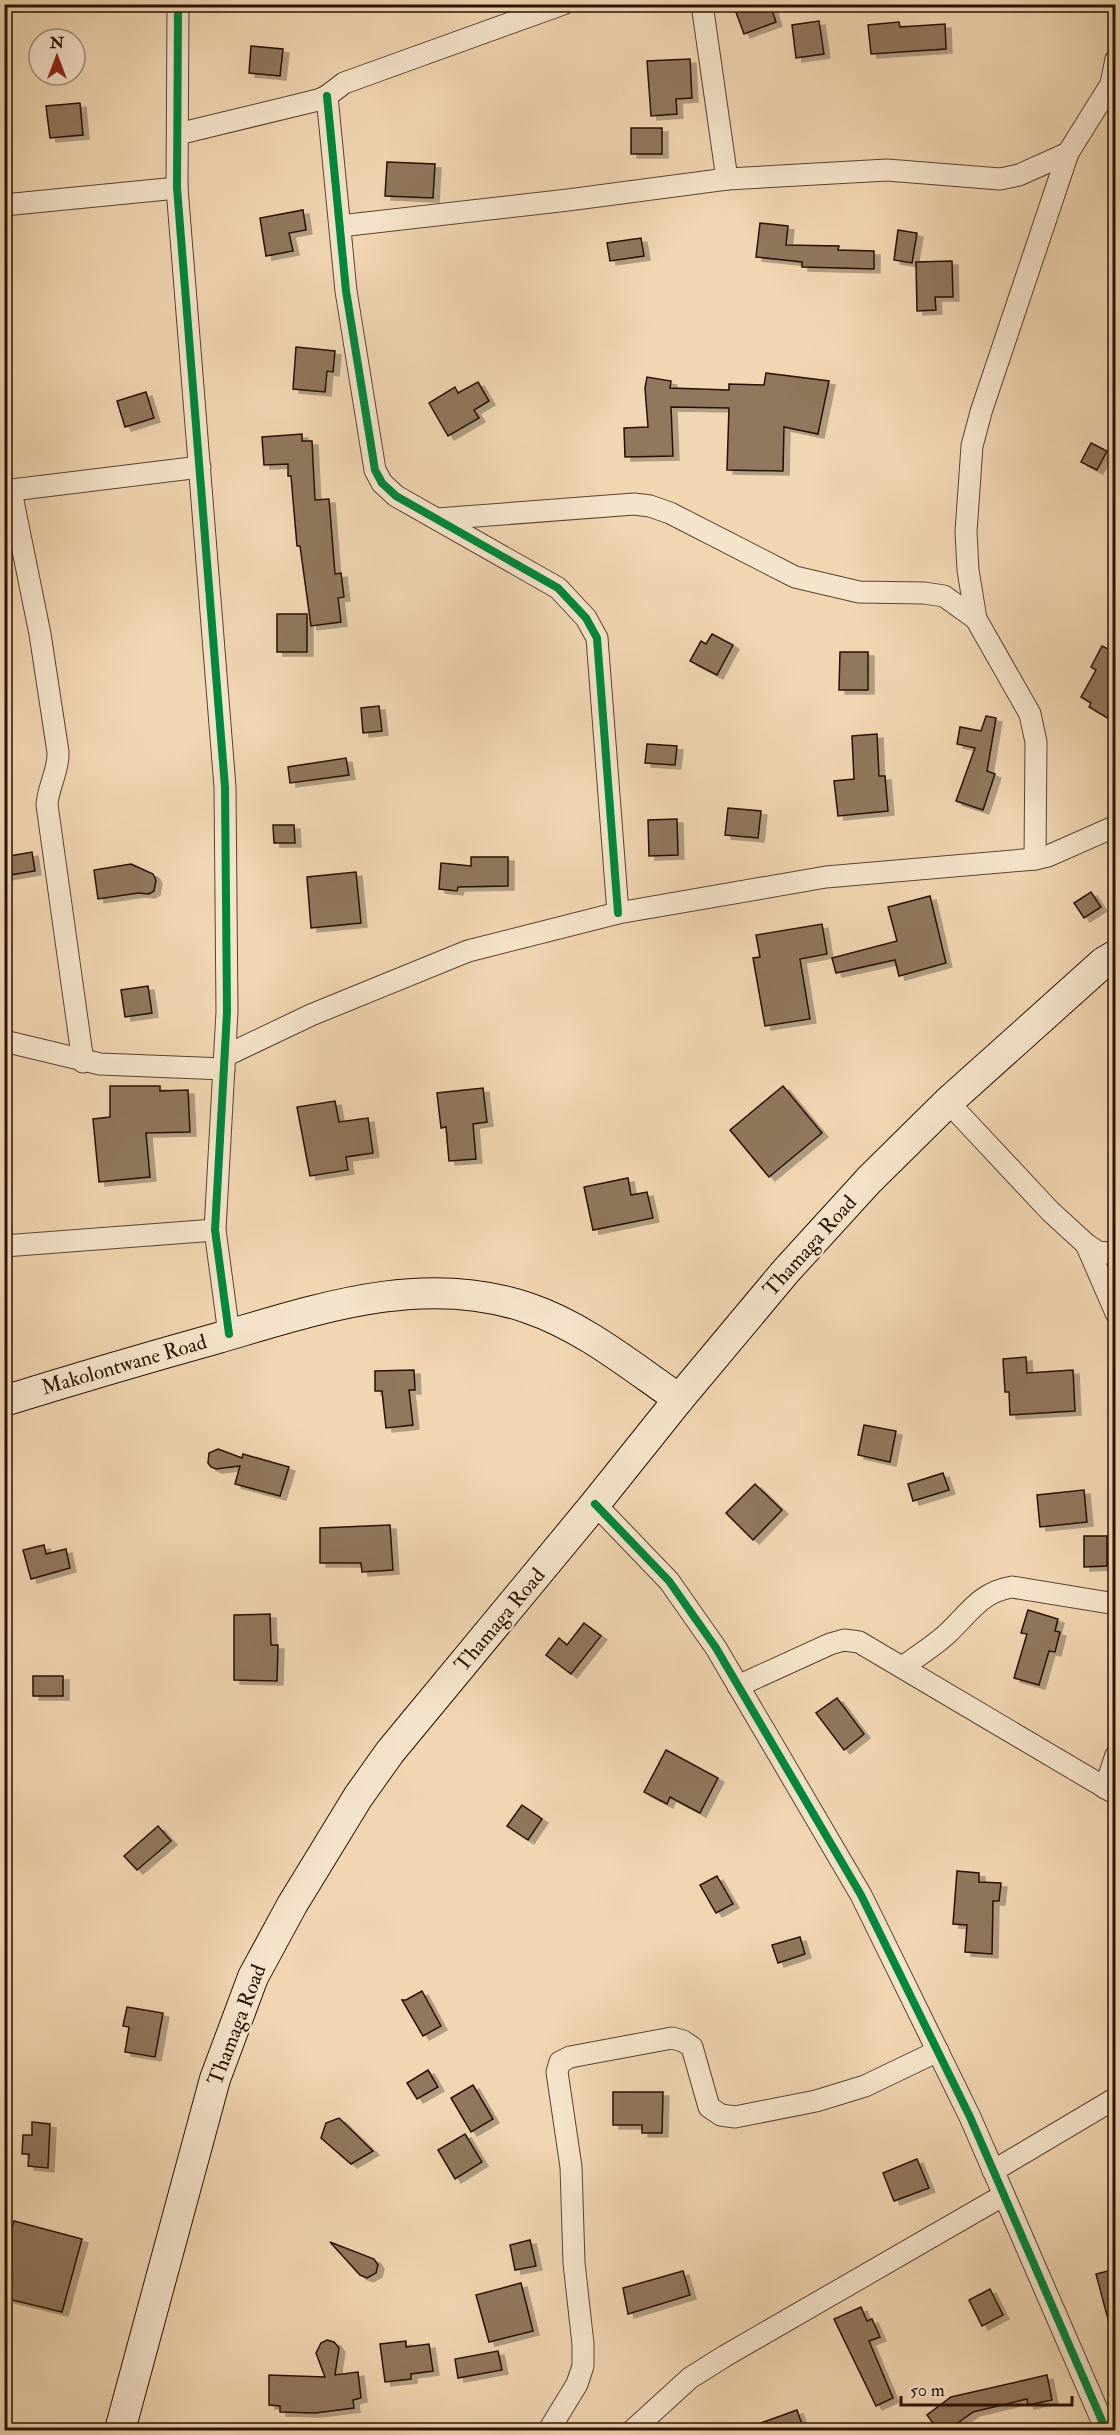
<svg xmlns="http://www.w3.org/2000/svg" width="1120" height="2435" viewBox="0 0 1120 2435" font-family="'IM FELL Double Pica',serif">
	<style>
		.building { fill: #90775d; stroke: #281002; stroke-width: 1.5; filter: url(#shadow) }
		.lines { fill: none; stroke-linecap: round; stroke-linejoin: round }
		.street-casing { stroke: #5a422e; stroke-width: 23 }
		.secondary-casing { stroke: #281002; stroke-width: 32 }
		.street { stroke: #f5e4cc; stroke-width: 21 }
		.secondary { stroke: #f5e4cc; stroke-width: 30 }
		.cycleway-casing { stroke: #f5e4cc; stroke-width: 11 }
		.cycleway { stroke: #00873e; stroke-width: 8 }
		.labels { text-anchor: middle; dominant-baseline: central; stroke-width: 4.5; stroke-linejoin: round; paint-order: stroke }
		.street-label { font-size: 21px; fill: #281002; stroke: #f5e4cc }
	</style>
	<defs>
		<filter id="shadow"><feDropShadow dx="6" dy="4" stdDeviation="0" flood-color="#0004"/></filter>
	</defs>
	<rect width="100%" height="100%" fill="#f0d6b1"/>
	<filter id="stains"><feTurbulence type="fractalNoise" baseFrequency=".00333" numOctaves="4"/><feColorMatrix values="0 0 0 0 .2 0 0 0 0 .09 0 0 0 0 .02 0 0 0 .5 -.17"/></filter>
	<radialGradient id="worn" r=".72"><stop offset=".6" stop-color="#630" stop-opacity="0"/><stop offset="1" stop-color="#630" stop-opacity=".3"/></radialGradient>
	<g class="building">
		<polygon points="733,4 770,4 776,22 744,34"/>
		<polygon points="819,21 824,54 796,58 792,25"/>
		<polygon points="899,22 900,27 945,24 946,49 871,54 868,25"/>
		<polygon points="251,46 283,49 280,76 249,73"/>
		<polygon points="690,59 692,98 676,99 677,114 651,116 647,61"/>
		<polygon points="80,103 83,135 50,138 46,106"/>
		<rect x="631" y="128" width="31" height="26"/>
		<polygon points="387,162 435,164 433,198 385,196"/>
		<polygon points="303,210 306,230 289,233 293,251 266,256 260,218"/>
		<polygon points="760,223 788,226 786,245 839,246 838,250 874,251 874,269 802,267 802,262 756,257"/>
		<polygon points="898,230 917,233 912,263 894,260"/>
		<polygon points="641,238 644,256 610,261 607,243"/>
		<polygon points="952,261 953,297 935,297 936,310 917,311 916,262"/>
		<polygon points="296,347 335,351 333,372 327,371 325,392 293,389"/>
		<polygon points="766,373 829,381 818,434 784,427 783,471 727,470 729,408 671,407 673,456 625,457 624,428 648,427 645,388 647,377 671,381 670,388 729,390 729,384 764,385"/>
		<polygon points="478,382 489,401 474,410 479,418 448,436 429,403 455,387 458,393"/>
		<polygon points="146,392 154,418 125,427 117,401"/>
		<polygon points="302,434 302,441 312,441 315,500 329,499 335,574 341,573 344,597 338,598 341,622 311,626 300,546 297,546 291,476 288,476 288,464 264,465 262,437"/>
		<polygon points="1091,443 1107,451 1097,470 1081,462"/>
		<rect x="277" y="614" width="30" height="38"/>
		<polygon points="712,634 733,645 717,675 690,661 701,641 706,644"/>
		<polygon points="1116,637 1116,723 1089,707 1091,703 1081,697 1096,670 1091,667 1102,646 1108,649"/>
		<polygon points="840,652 868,652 868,690 839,690"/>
		<polygon points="379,706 382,731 363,733 361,708"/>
		<polygon points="986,716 996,718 987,771 995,774 983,810 956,801 975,748 957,744 960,727 981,731"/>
		<polygon points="877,734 879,776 885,776 888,811 838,816 834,781 854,779 852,736"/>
		<polygon points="647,744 677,746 675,765 645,763"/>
		<polygon points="346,758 349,775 290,783 288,767"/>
		<polygon points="728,808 761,811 758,838 725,835"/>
		<polygon points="677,819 678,855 649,856 648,820"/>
		<polygon points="273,825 294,825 295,843 274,843"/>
		<polygon points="32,852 35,871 4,876 4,857"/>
		<polygon points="471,857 508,857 508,886 458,887 457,891 439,889 441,863 471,866"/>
		<polygon points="131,864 153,874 156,880 154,891 149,894 138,893 98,899 94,870"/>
		<polygon points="356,872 361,923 311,928 307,877"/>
		<polygon points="1091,892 1101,907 1084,918 1074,903"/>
		<polygon points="930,896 946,963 899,976 895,960 836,973 832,958 897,941 888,907"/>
		<polygon points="822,924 827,954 800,959 810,1019 765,1026 753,958 760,957 756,935"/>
		<polygon points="148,986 152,1013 125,1017 121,990"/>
		<polygon points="110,1086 160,1086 160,1091 188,1090 190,1132 146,1133 150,1177 99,1182 93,1119 110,1117"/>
		<polygon points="783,1086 822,1133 769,1177 730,1130"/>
		<polygon points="483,1088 487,1122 473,1124 476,1159 449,1161 446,1127 441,1128 437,1093"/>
		<polygon points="335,1101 339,1122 368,1118 373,1153 346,1157 348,1170 310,1176 297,1107"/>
		<polygon points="628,1178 631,1195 647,1192 653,1218 593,1230 584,1187"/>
		<polygon points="1026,1357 1027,1373 1073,1370 1075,1411 1010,1415 1009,1392 1005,1392 1003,1359"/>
		<polygon points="414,1370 415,1390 409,1390 413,1425 386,1428 382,1391 375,1391 375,1371"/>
		<polygon points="864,1425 896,1431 890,1462 858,1455"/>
		<polygon points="218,1449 242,1458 243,1454 289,1467 280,1496 235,1484 240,1466 216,1469 211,1467 208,1463 209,1453"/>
		<polygon points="943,1473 949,1490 913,1501 908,1484"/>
		<polygon points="755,1484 782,1510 753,1540 726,1513"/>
		<polygon points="1084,1490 1087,1522 1040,1527 1037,1495"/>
		<polygon points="390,1525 393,1570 362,1572 361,1563 320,1563 320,1528"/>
		<polygon points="1084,1536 1107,1536 1107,1566 1084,1567"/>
		<polygon points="44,1545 46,1554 66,1549 70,1568 31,1579 23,1550"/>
		<polygon points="1028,1610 1058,1619 1055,1631 1060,1632 1055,1652 1049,1651 1039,1685 1014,1678 1027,1634 1021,1633"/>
		<polygon points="270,1614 271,1645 278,1645 277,1681 234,1680 234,1615"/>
		<polygon points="584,1623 601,1636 571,1674 546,1655 559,1638 567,1645"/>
		<rect x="33" y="1676" width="30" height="20"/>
		<polygon points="837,1698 864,1734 844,1750 816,1713"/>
		<polygon points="666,1750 718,1778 700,1813 670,1797 667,1804 644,1792"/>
		<polygon points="522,1805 542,1819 528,1840 507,1826"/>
		<polygon points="158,1826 171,1841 137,1870 124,1856"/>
		<polygon points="957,1871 979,1873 979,1882 1001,1883 999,1901 993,1901 992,1954 965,1952 967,1925 953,1924"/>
		<polygon points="717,1876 733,1904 716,1913 700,1885"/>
		<polygon points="800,1937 805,1954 778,1963 772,1945"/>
		<polygon points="422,1991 441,2026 423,2036 402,2000 406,2000"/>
		<polygon points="127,2007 163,2013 155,2057 125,2052 129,2027 123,2026"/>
		<polygon points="428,2070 438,2087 417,2099 407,2083"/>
		<polygon points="473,2085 493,2119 471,2132 451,2098"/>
		<polygon points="613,2092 663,2092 662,2133 642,2133 642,2125 613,2125"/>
		<polygon points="339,2118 373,2151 351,2164 321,2138 326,2123"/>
		<polygon points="32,2122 50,2124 48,2168 28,2166 29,2154 22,2154 23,2135 32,2135"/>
		<polygon points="465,2134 482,2162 455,2179 438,2150"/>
		<polygon points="917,2159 929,2188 894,2201 883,2173"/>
		<polygon points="14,2221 82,2239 62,2312 4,2298 4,2256"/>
		<polygon points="530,2240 536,2266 515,2270 510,2245"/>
		<polygon points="330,2242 374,2259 378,2265 376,2273 367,2278 360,2275"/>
		<polygon points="1116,2269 1116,2322 1109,2323 1096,2274"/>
		<polygon points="683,2271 690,2295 628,2314 623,2288"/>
		<polygon points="521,2283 533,2331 489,2342 476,2295"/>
		<polygon points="990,2289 1003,2315 982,2326 969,2300"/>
		<polygon points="861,2307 867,2321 872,2319 880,2337 869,2341 893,2398 876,2406 834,2319"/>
		<polygon points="327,2340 334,2342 339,2348 335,2375 358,2372 361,2398 353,2400 354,2408 315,2413 280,2412 280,2406 269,2405 269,2375 325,2377 316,2353 321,2343"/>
		<polygon points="406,2341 406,2347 429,2344 433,2371 411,2374 411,2379 385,2382 380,2344"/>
		<polygon points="498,2351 502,2370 458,2378 455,2359"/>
		<polygon points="1047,2375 1052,2400 1028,2405 1027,2399 973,2412 948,2430 938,2430 927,2415 951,2397"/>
		<polygon points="797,2410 804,2430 747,2430 747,2428"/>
	</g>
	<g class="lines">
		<defs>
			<g id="street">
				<polyline points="178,4 177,188 225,787 227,1012 215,1230 229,1334"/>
				<polyline points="702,4 727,179"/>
				<polyline points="327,96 346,291 375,470 382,483 396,496 558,588 586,618 597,638 618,913"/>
				<polyline points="178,134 318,100 327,96 344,83 563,4"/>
				<polyline points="4,205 177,188"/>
				<polyline points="340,226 568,200 727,179 887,170 1000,179 1019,175 1068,153"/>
				<polyline points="4,491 200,467"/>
				<path d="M 11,491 L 40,634 L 58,752 C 59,771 48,786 47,805 L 83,1062"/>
				<polyline points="437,519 634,504 650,506 670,513 795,577 859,592 924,593 944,596 976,619"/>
				<polyline points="1035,859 1036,742 1030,714 976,619 968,570 966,532 972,446 981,412 1068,153 1111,84 1116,59"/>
				<polyline points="4,1041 100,1064 224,1069"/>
				<polyline points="225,1056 311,1015 468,951 618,913 826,877 1035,859 1048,856 1116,826"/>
				<polyline points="948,1102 1050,1211 1086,1244 1098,1252 1116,1254"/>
				<polyline points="1086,1244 1116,1313"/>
				<polyline points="4,1246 215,1230"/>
				<polyline points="595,1504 669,1581 716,1648 861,1895 970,2117 1106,2430"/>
				<path d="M 902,1667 C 918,1656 934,1646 948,1633 C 970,1612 981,1592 1012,1587 L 1116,1604"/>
				<polyline points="738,1686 830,1644 844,1640 859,1642 1116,1794"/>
				<polyline points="1105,1788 1116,1755"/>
				<polyline points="993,2171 1116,2098"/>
				<polyline points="549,2430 577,2384 583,2366 583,2344 574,2263 571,2167 557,2072 560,2062 570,2057 672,2038 683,2041 692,2047 709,2107 721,2115 735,2117 816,2101 865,2086 938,2051"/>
				<polyline points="633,2430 690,2378 725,2356 1004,2195"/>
			</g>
			<g id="secondary">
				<path d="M 4,1401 C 75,1379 146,1358 218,1338 C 318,1309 423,1272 528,1308 C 584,1327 631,1366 679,1399"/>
				<polyline points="120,2430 215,2079 253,1977 292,1905 358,1797 390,1752 595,1504 679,1399 786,1271 869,1180 948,1102 1104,962 1116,955"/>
			</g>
		</defs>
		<use href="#street" class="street-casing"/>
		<use href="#secondary" class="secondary-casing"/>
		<use href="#street" class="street"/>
		<use href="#secondary" class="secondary"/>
		<defs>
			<g id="cycleway">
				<polyline points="178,4 177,188 225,787 227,1012 215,1230 229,1334"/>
				<polyline points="327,96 346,291 375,470 382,483 396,496 558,588 586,618 597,638 618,913"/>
				<polyline points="595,1504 669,1581 716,1648 861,1895 970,2117 1106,2430"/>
			</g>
		</defs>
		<use href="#cycleway" class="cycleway-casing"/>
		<use href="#cycleway" class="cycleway"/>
	</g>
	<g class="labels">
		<g class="street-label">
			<text transform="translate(810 1246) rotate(-48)">Thamaga Road</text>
			<text transform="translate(124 1365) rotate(-16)">Makolontwane Road</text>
			<text transform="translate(500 1620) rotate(-50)">Thamaga Road</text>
			<text transform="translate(237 2025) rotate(-69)">Thamaga Road</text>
		</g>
	</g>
	<rect width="1120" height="2435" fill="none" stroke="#f0d6b1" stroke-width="24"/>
	<rect x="6" y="6" width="1108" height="2423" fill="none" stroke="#281002" stroke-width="3"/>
	<rect x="12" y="12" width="1096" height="2411" fill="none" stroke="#281002" stroke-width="1.5"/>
	<g transform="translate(57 57)"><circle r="28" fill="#f5e4cc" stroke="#a38f7b" stroke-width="1.5"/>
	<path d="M0-4.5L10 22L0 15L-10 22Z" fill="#8f2418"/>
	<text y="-9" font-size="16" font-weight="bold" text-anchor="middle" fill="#281002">N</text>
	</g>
	<path d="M901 2396v9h171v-9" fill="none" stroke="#281002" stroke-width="3"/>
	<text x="910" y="2396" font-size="18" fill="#281002" stroke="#f5e4cc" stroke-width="4.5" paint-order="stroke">50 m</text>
	<rect width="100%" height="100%" filter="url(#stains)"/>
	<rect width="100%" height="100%" fill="url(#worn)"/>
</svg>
